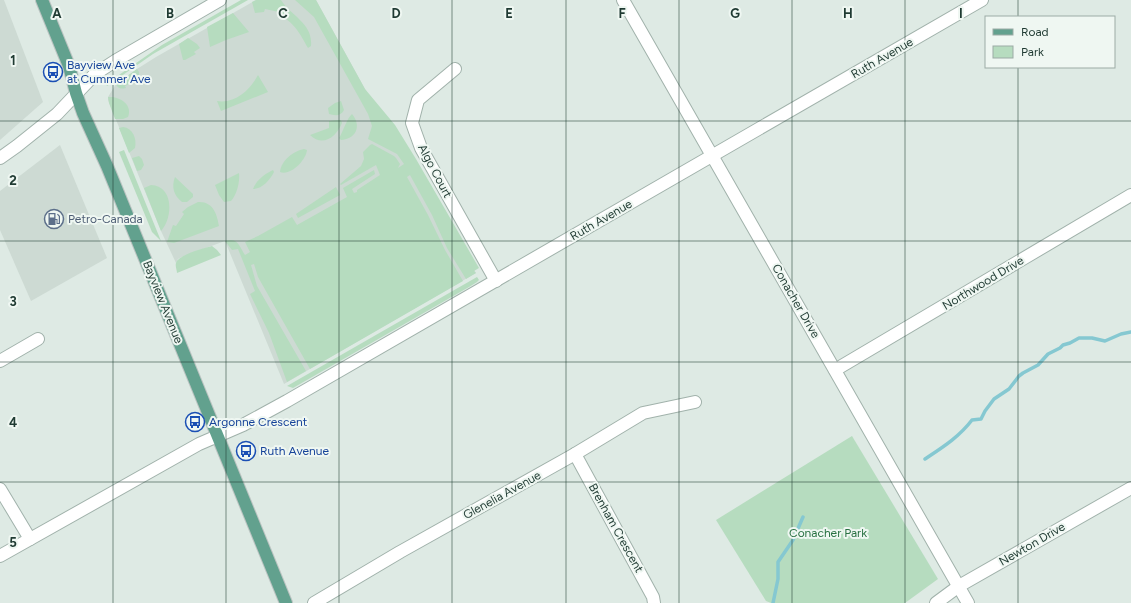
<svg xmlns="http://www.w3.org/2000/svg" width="1131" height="603" viewBox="0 0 1131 603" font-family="Figtree,sans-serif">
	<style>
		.built { fill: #cddad3 }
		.green { fill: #b6dcbf }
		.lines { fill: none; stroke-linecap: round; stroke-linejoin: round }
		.stream { stroke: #85c8d1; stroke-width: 3.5 }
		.minor-casing { stroke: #a1b2ab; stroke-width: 14 }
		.major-casing { stroke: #bcc4c2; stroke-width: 14 }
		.minor { stroke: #fff; stroke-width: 12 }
		.major { stroke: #62a18e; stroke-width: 12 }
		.grid { fill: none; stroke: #1f3a32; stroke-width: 1; stroke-opacity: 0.55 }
		.labels { text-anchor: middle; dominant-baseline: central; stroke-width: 4; stroke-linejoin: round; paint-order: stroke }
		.street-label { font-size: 12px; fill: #1f3a32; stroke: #eff7f2 }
		.transit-label { font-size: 12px; fill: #164399; stroke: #eff7f2; text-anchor: start }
		.service-label { font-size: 12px; fill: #4e5e75; stroke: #eff7f2; text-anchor: start }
		.park-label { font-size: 12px; fill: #297142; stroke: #eff7f2 }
		.grid-label { font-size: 13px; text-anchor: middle; font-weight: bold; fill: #1f3a32; stroke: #eff7f2; stroke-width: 4; stroke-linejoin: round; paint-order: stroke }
	</style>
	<rect width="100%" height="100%" fill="#deeae4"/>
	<g class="built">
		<polygon points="0,0 4,0 43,102 0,140"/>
		<polygon points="256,0 316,0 365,89 476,273 284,384 225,241 184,256 178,259 176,263 161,231 108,100 108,97 116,84 137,69 156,57"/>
		<polygon points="60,145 107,258 31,301 0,230 0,191"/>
	</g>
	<g class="green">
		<polygon points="241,0 248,0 153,54 107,86 106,84 162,45"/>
		<path d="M 256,0 L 281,0 C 292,17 313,23 311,46 L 308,48 C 300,34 294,21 278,15 L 279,12 L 265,9 L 264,12 L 255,13 L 252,2 Z"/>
		<path d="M 295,0 L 316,0 L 365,89 L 395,125 L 416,159 L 479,268 L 474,271 L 476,273 L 466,279 L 447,248 L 432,215 L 410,175 L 407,177 L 428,215 L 445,250 L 463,281 L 310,369 L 258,277 L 254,264 L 251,265 L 257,286 L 306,371 L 287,382 L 269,333 L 250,294 L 255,291 L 238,249 L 232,250 L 225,241 C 238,237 239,246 245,255 L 250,252 L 245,242 L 258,236 L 292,217 L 297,225 L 347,197 L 343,188 L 374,170 L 375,174 L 352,189 L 354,193 L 357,192 L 357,190 L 380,175 L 376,165 L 341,185 L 340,184 L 361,166 L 364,159 L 363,152 L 370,145 L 372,144 L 394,156 L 396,158 L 400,164 L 398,168 L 404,164 L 397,154 L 368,139 L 372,126 L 368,114 L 314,17 Z"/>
		<polygon points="233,13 249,32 226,40 210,47 207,27"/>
		<polygon points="188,38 197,44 200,48 194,52 196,54 185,60 183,60 179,44"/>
		<path d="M 137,69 L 139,72 L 139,76 L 136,76 L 131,83 L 125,86 L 126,88 C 121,89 118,89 116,84 Z"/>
		<path d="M 258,75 L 268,92 L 221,111 L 217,101 C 235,104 250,90 258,75 Z"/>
		<path d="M 108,97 C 119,96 133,104 128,117 L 123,119 L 115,119 L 109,103 Z"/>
		<path d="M 341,101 L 344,110 C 341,116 335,116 329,114 L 328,108 L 335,103 Z"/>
		<path d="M 352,114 C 362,126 356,139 341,140 L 339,138 C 343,132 347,118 352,114 Z"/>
		<path d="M 337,120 L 341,120 L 342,123 C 337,136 323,148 310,135 L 329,128 L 329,121 Z"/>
		<path d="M 123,127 C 133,128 137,139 135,148 L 129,153 L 119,128 Z"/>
		<path d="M 304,149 L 307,150 C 306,160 291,176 280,172 C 281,160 294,151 304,149 Z"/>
		<polygon points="124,150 161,241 152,232 119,152"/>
		<polygon points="139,156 142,159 144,165 141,170 137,171 132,158"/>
		<path d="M 271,171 L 273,170 L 274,172 C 270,180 262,189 253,189 C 256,181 263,175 271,171 Z"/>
		<path d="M 239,173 C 240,182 237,194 231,201 L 224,202 L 219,195 L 215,185 Z"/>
		<path d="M 175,177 L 193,194 L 193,197 L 187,202 L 182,202 C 174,196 171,187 175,177 Z"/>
		<path d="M 151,185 C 174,186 173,218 161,231 L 144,188 Z"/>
		<polygon points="336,187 340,195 298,218 296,214"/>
		<path d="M 198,202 C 213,201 217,214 219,226 L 174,243 L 167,242 L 173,225 L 176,226 L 184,214 L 182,212 L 188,207 Z"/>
		<path d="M 212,246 L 217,250 L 221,255 L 177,273 C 177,270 175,266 176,263 C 178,255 204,248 212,246 Z"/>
		<polygon points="477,277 479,280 477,282 469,287 293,388 287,386"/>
		<polygon points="852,436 938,579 905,603 771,603 766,601 716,520"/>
	</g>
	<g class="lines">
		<g class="stream">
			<path d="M 925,459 C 943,447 959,437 972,420 L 981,419 L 985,411 L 994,399 L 1009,389 L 1019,376 L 1023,373 L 1038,365 L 1048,354 L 1060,348 L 1063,345 L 1070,343 L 1079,338 L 1092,338 L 1105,341 L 1121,334 L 1131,332"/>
			<polyline points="773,603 778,579 778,562 793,540 803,517"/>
		</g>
		<defs>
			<g id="minor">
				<polyline points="623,0 968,603"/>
				<polyline points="455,69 418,100 412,123 421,148 496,281"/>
				<polyline points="0,158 17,146 57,114 95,74 115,61 220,0"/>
				<polyline points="0,361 38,339"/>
				<polyline points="835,370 1131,195"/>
				<polyline points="575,454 653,597 654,603"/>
				<polyline points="0,489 30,539"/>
				<polyline points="0,556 199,444 243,425 287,401 982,0"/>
				<polyline points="314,603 400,552 575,454 643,413 695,402"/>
				<polyline points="936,603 959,586 1131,488"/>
			</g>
			<polyline id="major" points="42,0 69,66 76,93 83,113 107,166 286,603"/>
		</defs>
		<use href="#minor" class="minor-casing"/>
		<use href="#major" class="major-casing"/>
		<use href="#minor" class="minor"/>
		<use href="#major" class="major"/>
	</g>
	<path class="grid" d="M 113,0 L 113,603M 226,0 L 226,603M 339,0 L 339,603M 452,0 L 452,603M 566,0 L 566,603M 679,0 L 679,603M 792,0 L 792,603M 905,0 L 905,603M 1018,0 L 1018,17M 1018,67 L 1018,603M 0,121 L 1131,121M 0,241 L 1131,241M 0,362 L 1131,362M 0,482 L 1131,482"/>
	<defs>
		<symbol id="bus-ring" viewBox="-11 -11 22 22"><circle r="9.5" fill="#eff7f2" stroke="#1a4fb4" stroke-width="1.5"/><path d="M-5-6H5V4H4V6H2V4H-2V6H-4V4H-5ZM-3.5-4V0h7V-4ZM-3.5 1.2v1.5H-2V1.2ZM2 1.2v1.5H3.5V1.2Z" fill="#1a4fb4"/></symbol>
		<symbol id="fuel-ring" viewBox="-11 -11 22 22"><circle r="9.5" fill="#eff7f2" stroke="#5c6f8a" stroke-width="1.5"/><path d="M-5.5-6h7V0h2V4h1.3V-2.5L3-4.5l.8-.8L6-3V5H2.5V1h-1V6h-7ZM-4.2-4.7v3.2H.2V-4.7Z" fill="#5c6f8a"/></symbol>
	</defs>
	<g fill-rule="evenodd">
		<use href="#bus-ring" x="42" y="61" width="22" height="22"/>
		<use href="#fuel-ring" x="43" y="208" width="22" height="22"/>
		<use href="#bus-ring" x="184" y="411" width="22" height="22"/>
		<use href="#bus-ring" x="235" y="440" width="22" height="22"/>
	</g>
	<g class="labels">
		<g class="street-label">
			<text transform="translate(882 58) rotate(-30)">Ruth Avenue</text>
			<text transform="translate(435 171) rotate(62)">Algo Court</text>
			<text transform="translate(601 220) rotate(-30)">Ruth Avenue</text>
			<text transform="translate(983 283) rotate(-31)">Northwood Drive</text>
			<text transform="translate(796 301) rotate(60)">Conacher Drive</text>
			<text transform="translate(163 302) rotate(68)">Bayview Avenue</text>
			<text transform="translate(502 495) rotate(-29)">Glenelia Avenue</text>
			<text transform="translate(616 528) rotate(61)">Brenham Crescent</text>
			<text transform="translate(1032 544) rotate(-30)">Newton Drive</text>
		</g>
		<g class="transit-label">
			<text x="67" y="65">Bayview Ave<tspan x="67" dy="14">at Cummer Ave</tspan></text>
			<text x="209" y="422">Argonne Crescent</text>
			<text x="260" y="451">Ruth Avenue</text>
		</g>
		<g class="service-label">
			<text x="68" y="219">Petro-Canada</text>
		</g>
		<g class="park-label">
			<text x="828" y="533">Conacher Park</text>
		</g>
	</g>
	<g class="grid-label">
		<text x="57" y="18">A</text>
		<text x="170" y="18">B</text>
		<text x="283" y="18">C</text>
		<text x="396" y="18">D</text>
		<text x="509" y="18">E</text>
		<text x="622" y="18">F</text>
		<text x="735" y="18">G</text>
		<text x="848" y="18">H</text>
		<text x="961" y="18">I</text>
		<text x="13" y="65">1</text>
		<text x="13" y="185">2</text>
		<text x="13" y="306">3</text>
		<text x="13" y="427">4</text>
		<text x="13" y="547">5</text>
	</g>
	<rect x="985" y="16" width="130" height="52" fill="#eff7f2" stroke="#9caba5"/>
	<rect x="993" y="29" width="20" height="6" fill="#62a18e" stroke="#9caba5"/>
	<text x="1021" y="36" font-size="12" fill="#1f3a32">Road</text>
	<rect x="993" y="46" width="20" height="12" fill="#b6dcbf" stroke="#9caba5"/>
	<text x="1021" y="56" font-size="12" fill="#1f3a32">Park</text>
</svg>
